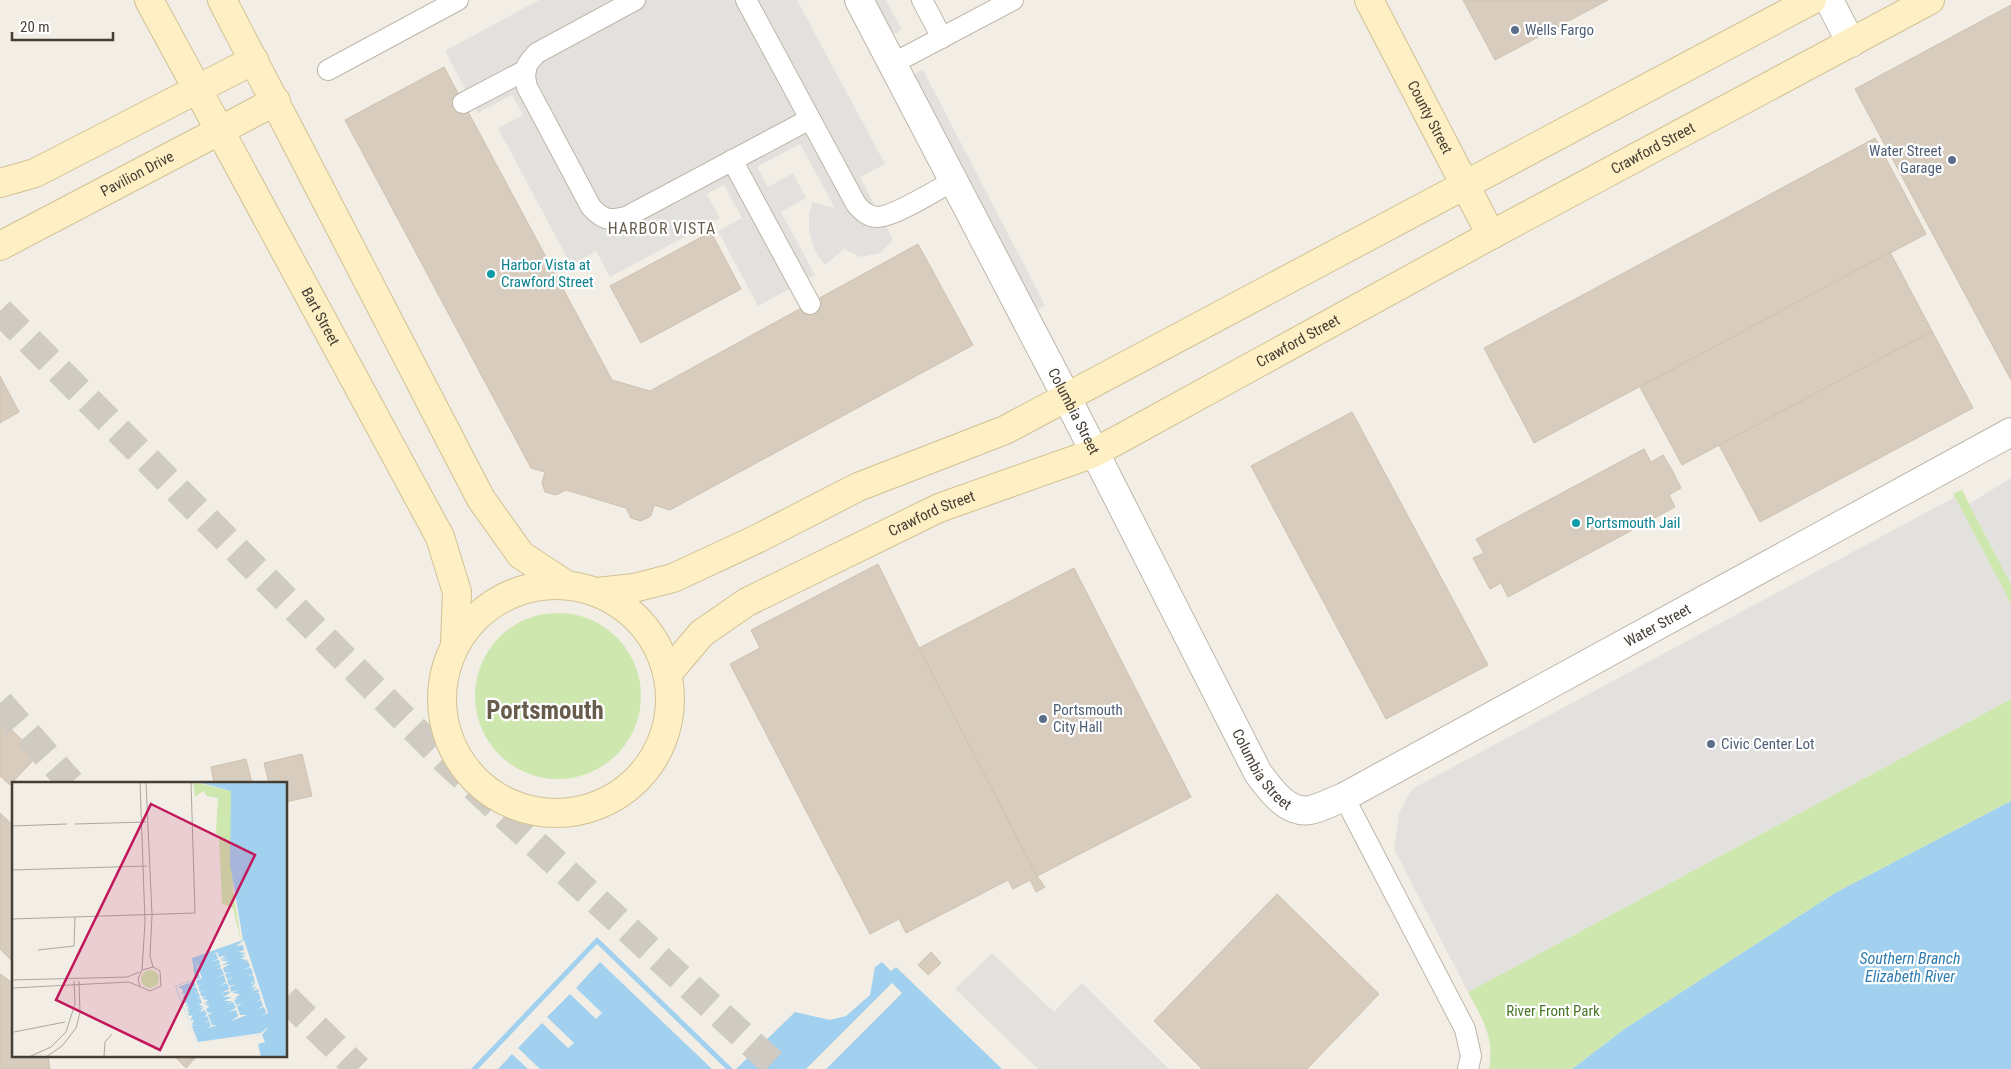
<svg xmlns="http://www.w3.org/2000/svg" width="2011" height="1069" viewBox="0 0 2011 1069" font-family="'Roboto Condensed',sans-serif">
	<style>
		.green { fill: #cee7ae }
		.parking { fill: #e3e1dd }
		.water { fill: #a1d1ef }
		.pier { fill: #f2eee5 }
		.building { fill: #d7ccbe; stroke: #cfc1ae }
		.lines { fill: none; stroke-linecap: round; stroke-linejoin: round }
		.highway-tunnel { stroke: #cfcbc2; stroke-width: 28; stroke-dasharray: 28 14; stroke-linecap: butt }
		.lane-casing { stroke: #beb6a8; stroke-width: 22 }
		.street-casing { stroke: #beb6a8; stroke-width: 30 }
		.secondary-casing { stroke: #d2c195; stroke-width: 30 }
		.lane { stroke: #fff; stroke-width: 20 }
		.street { stroke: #fff; stroke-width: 28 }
		.secondary { stroke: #feefc4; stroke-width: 28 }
		.service-dot { fill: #5c6f8a; stroke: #fff; stroke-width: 2 }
		.culture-dot { fill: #0f9aa8; stroke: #fff; stroke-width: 2 }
		.labels { text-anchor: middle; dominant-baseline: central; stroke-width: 4.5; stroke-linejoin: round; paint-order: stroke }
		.service-label { font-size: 15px; fill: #4e5e75; stroke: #fff; text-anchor: start }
		.street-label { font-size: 15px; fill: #453e35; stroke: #fff }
		.culture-label { font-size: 15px; fill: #0d838f; stroke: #fff; text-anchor: start }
		.park-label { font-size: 15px; fill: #487629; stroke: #fff }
		.neighbourhood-label { font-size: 16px; letter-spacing: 1px; fill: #685c4c; stroke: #fff }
		.water-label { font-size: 16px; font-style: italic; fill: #2f7cb0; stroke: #fff }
		.town-label { font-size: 25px; font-weight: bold; fill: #685c4c; stroke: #fff }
		.inset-river { fill: none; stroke: #a1d1ef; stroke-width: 2.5 }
		.inset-road { fill: none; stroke: #ada89f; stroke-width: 1 }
		.view { fill: #c2185b; fill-opacity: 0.15; stroke: #c2185b; stroke-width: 2.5 }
		.inset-edge { fill: none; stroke: #453e35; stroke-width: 2.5 }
	</style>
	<rect width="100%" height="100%" fill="#f2eee5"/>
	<g class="green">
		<polygon points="1962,490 2011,584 2011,604 1953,494"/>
		<circle cx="558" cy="696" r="83"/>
		<path d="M 2011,699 L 2011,801 L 1835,893 L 1626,1028 L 1572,1069 L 1489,1069 C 1495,1037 1482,1019 1468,992 Z"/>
	</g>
	<g class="parking">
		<polygon points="539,0 797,0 885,164 860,177 893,240 880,253 861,257 844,249 825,265 818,256 812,243 809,230 809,216 812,202 835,208 800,144 757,167 768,187 793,173 806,198 781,212 815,275 758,306 718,231 742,218 724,185 707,194 720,218 610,277 596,251 571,265 498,128 523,115 512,95 478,113 445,51"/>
		<polygon points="874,0 886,0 902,30 892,35"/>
		<polygon points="923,70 1045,305 1035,311 913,75"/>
		<polygon points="2011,478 2011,584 1969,504"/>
		<polygon points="1955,497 2011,604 2011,699 1468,992 1394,849 1399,813 1412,789"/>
		<polygon points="992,953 1054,1012 1082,983 1169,1069 1038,1069 955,989"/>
	</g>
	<g class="water">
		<polygon points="2011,801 2011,1069 1572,1069 1626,1028 1835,893"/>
		<polygon points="597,937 733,1069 471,1069"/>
		<polygon points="882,962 891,971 896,967 1002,1069 736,1069 795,1012 830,1020 846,1016 870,995 875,967"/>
	</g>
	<g class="pier">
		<polygon points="597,944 726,1069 712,1069 600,962 576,988 602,1013 596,1019 570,994 547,1017 574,1043 568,1048 542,1023 518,1048 540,1069 528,1069 512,1054 498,1069 478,1069"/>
		<polygon points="892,983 902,993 826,1069 806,1069"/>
	</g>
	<g class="building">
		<polygon points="1463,0 1608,0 1495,60"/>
		<polygon points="2011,5 2011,380 1855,89"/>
		<polygon points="444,67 612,380 650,391 918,244 973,345 670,510 654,505 651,516 641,521 631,518 626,508 566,490 556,495 545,492 542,483 545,472 531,468 345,120"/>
		<polygon points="1875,138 1926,234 1534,443 1484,348"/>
		<polygon points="711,232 741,289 641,343 610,286"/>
		<polygon points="1890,252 1932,331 1682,465 1640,387"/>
		<polygon points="1932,331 1973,408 1760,522 1719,445"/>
		<polygon points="0,376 19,412 0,423"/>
		<polygon points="1352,412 1488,665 1386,719 1251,466"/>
		<polygon points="1644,449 1651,462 1663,455 1672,470 1681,488 1669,495 1675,507 1508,597 1501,583 1490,589 1473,558 1484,553 1476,539"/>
		<polygon points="878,564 919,648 1037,876 1045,887 1036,892 1030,880 1013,889 1008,880 906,933 899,919 870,934 730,664 760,648 751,630"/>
		<polygon points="1074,568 1191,797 1037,876 919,648"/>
		<polygon points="0,719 38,755 10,785 0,776"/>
		<polygon points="302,754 312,796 286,802 286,783 269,783 264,763"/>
		<polygon points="246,759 252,783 214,783 211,767"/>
		<polygon points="0,813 14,826 14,963 0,949"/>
		<polygon points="1277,894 1379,994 1307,1069 1202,1069 1154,1021"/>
		<polygon points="931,952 941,963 928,975 918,965"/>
		<polygon points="0,974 14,984 14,1055 48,1055 50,1069 0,1069"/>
		<polygon points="173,1055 198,1055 186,1068"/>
	</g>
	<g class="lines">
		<g class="highway-tunnel">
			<polyline points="0,311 446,761 779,1069"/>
			<polyline points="0,703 71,783"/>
			<polyline points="286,998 358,1069"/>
		</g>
		<defs>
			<g id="lane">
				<path d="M 635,0 L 537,53 C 525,65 523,70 527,87 L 591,207 C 603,220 609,221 626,217 L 810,119"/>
				<path d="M 746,0 L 856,204 C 862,211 868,217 878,217 C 896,216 936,190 953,181"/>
				<polyline points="922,0 942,38"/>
				<polyline points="892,64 1013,0"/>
				<polyline points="328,70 458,0"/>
				<polyline points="463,103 526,70"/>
				<polyline points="732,160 810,304"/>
				<polyline points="1344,797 1465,1029 1471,1056 1468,1069"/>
			</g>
			<g id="street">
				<path id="s1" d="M 859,0 L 1067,398 L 1258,773 C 1270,789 1287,814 1310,810 C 1321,808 1333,801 1344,797 L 2011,432"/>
				<polyline points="1829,0 1851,43"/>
			</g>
			<g id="secondary">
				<path id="s2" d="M 149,0 L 440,537 L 457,592 L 455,644"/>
				<polyline points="222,0 481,499 521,555 565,584"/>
				<path id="s3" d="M 1369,0 L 1491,235"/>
				<polyline points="0,183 35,173 254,60"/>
				<path id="s4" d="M 0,246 L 276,101"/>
				<circle cx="556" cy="699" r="114"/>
				<polyline points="597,592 634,588 673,578 759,538 858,487 1005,430 1812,0"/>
				<path id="s5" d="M 668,673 L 702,633 L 747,602 L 939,508 L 1094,453 L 1491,235 L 1930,0"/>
			</g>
		</defs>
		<use href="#lane" class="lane-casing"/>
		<use href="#street" class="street-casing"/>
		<use href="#secondary" class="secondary-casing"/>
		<use href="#lane" class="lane"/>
		<use href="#street" class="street"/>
		<use href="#secondary" class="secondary"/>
	</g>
	<g class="service-dot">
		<circle cx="1515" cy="30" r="5"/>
		<circle cx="1952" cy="160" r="5"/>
		<circle cx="1043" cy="719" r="5"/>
		<circle cx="1711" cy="744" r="5"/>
	</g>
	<g class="culture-dot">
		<circle cx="491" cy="274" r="5"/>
		<circle cx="1576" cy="523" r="5"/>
	</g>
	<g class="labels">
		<g class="service-label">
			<text x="1525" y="30">Wells Fargo</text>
			<text x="1942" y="151" text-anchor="end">Water Street<tspan x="1942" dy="17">Garage</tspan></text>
			<text x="1053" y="710">Portsmouth<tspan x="1053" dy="17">City Hall</tspan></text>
			<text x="1721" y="744">Civic Center Lot</text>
		</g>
		<g class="street-label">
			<text stroke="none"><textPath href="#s3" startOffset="132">County Street</textPath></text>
			<text stroke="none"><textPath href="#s5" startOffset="1122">Crawford Street</textPath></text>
			<text stroke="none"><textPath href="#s4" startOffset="155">Pavilion Drive</textPath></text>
			<text stroke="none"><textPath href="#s2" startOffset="360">Bart Street</textPath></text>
			<text stroke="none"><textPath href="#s5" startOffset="718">Crawford Street</textPath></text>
			<text stroke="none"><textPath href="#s1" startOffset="464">Columbia Street</textPath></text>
			<text stroke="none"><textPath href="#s5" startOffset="312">Crawford Street</textPath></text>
			<text stroke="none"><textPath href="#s1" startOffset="1331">Water Street</textPath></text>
			<text stroke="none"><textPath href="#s1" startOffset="869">Columbia Street</textPath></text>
		</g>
		<g class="culture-label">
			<text x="501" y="265">Harbor Vista at<tspan x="501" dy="17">Crawford Street</tspan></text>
			<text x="1586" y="523">Portsmouth Jail</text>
		</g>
		<g class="park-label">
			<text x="1553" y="1011">River Front Park</text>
		</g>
		<g class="neighbourhood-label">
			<text x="662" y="228">HARBOR VISTA</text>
		</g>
		<g class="water-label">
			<text x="1910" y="958">Southern Branch<tspan x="1910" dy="18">Elizabeth River</tspan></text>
		</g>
		<g class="town-label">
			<text x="545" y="710">Portsmouth</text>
		</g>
	</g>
	<g transform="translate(12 782)">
		<rect width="275" height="275" fill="#f2eee5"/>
		<path d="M 181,0 L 219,9 L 221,108 L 229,159 L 221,126 L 210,122 L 207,54 L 204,51 L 206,16 L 195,14 L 191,9 L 183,15 ZM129 197a9 9 0 1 1 18 0a9 9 0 1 1-18 0Z" fill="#cee7ae"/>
		<path d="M 185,0 L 275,0 L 275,275 L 249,275 L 246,262 L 253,260 L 250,253 L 185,261 L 163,204 L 183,197 L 180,176 L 231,158 L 218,82 L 219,9 Z" fill="#a1d1ef"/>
		<path d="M 232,158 L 256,231 L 248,234 L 254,231 L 252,225 L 246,227 L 251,224 L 249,218 L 243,220 L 249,217 L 247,211 L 241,212 L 247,210 L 246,207 L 240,209 L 245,204 L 239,206 L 244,200 L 237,202 L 243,199 L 241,193 L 235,194 L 241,192 L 239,186 L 232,187 L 238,185 L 236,179 L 230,181 L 236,178 L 229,177 L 234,173 L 228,174 L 234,171 L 226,170 L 232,168 L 231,163 L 224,164 ZM 205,170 L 207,175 L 214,173 L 208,178 L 216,176 L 209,179 L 217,179 L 210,183 L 218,182 L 211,186 L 213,191 L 220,190 L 213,192 L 215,197 L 222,195 L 215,198 L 217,204 L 225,202 L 218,205 L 219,210 L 227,208 L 220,211 L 228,212 L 222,217 L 229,216 L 222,218 L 224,223 L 231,221 L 225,224 L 228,233 L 235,233 L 219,239 L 226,234 L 224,228 L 216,230 L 224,226 L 221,220 L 213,223 L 221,219 L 212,219 L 220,215 L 211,215 L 218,211 L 217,209 L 209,211 L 217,207 L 215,201 L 207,204 L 214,200 L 212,193 L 204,196 L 212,192 L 209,186 L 203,188 L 209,185 L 208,182 L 202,184 L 208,181 L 207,178 L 200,179 L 206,177 L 204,171 L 198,173 ZM 183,177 L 190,196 L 184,199 L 186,204 L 190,202 L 186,205 L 188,210 L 193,208 L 188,211 L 190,215 L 195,214 L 190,217 L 196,218 L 192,222 L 197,221 L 193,223 L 198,224 L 194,227 L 196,231 L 201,230 L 196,233 L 198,238 L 203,236 L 198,238 L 200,243 L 205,243 L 194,247 L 199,244 L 197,239 L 192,241 L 197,238 L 195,234 L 190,235 L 195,233 L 193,228 L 188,230 L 192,225 L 187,226 L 191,224 L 186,223 L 190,221 L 188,216 L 184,218 L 188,215 L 186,210 L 182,212 L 186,209 L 184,205 L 179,206 L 184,204 L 182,199 L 166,205 L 171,208 L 169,212 L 173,211 L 170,217 L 174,216 L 172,221 L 176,221 L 173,225 L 177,224 L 174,228 L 178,226 L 175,230 L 179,230 L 176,231 L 177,234 L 181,233 L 178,239 L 182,237 L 180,243 L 184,243 L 180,244 L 186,260 L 249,251 L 257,244 L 250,253 L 185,262 L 164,204 L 188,196 Z" fill="#f2eee5"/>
		<path class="inset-river" d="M 216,7 L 235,0"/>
		<path class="inset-road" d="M 128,0 L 133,140 L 130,188M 134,0 L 140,133 L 138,174 L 141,185M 63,42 L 134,40M 0,44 L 55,42M 0,88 L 135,84M 0,137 L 183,131 L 179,0M 26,168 L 62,164 L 63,135M 0,198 L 115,195 L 128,190M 0,206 L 117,200 L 138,209 L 149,204 L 148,189 L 141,185 L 130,188 L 126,197 L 128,204M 2,250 L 53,240M 17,275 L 39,265 L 54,250 L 63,222 L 62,199M 34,275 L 50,264 L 64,246 L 68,231 L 67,199M 92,275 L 93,260 L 100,252"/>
		<path class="view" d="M 139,22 L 243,73 L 148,268 L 44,218 Z"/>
		<rect width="275" height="275" class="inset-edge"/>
	</g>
	<path d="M12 32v8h101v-8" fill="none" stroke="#453e35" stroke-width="2.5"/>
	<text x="20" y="32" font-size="15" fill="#453e35" stroke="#ffffff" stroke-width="4" paint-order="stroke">20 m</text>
</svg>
